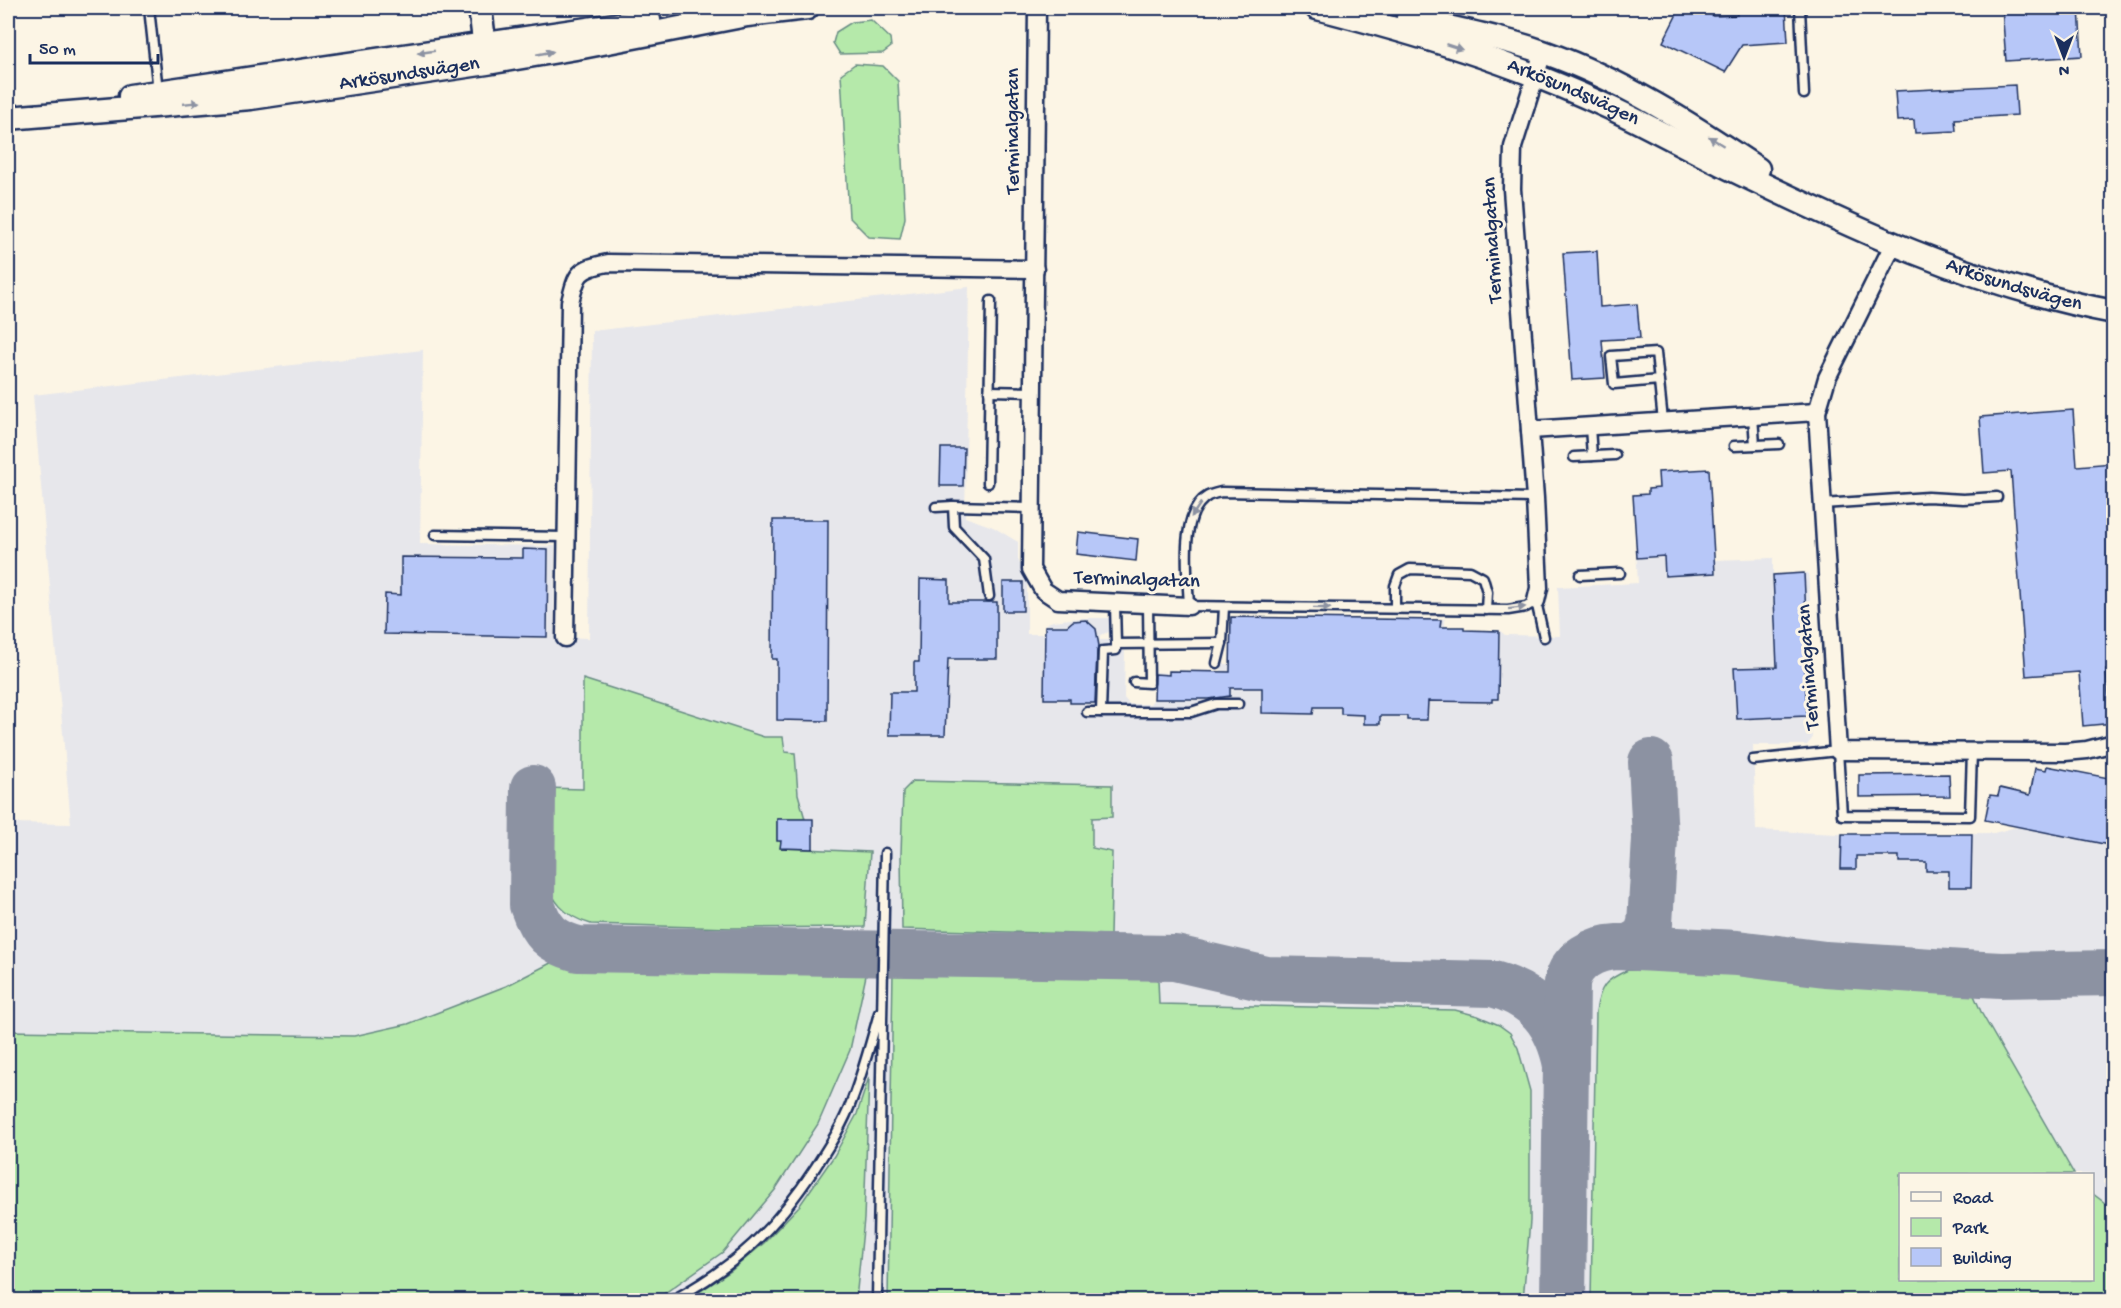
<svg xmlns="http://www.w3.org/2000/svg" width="2121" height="1308" viewBox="0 0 2121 1308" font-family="'Gochi Hand',sans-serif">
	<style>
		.built { fill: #e7e7eb; fill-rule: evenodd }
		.green { fill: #b5e9aa; stroke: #688c84; stroke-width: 1.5 }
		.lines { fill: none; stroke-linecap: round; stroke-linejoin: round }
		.taxiway { stroke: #8c92a2; stroke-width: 46 }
		.building { fill: #b7c7f8; stroke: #1b2f5e; stroke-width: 1.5 }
		.service-casing { stroke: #1b2f5e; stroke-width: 13 }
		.minor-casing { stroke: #1b2f5e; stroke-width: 21 }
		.secondary-casing { stroke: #1b2f5e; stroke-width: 27 }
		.service { stroke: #fcf5e5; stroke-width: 8 }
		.minor { stroke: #fcf5e5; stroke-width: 16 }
		.secondary { stroke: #fcf5e5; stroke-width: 22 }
		.oneway { fill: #8c92a2 }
		.labels { text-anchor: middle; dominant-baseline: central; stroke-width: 6; stroke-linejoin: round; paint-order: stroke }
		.street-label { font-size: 21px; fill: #1b2f5e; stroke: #fcf5e5 }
	</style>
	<rect width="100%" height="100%" fill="#fcf5e5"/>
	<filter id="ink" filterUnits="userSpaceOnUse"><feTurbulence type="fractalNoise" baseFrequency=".0167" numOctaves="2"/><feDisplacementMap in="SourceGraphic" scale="12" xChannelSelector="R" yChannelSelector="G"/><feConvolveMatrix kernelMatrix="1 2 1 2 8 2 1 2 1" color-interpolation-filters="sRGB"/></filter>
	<g filter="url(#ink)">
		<path class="built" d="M 969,287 L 965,517 L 993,527 L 1018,542 L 1018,559 L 1027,583 L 1027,634 L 1044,634 L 1045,624 L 1053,621 L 1079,618 L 1110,618 L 1109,632 L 1100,635 L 1100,640 L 1114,640 L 1114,649 L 1093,648 L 1093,651 L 1125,651 L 1124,698 L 1129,704 L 1150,704 L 1154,699 L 1154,672 L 1168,673 L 1169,670 L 1221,671 L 1222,664 L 1229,664 L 1230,617 L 1445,619 L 1445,626 L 1464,627 L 1464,630 L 1499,630 L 1505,635 L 1560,636 L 1558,587 L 1638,583 L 1633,495 L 1648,494 L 1648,489 L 1659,488 L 1658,472 L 1709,469 L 1714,560 L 1773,558 L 1773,575 L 1808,573 L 1814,660 L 1807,661 L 1812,739 L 1807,745 L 1753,745 L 1756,830 L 1837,834 L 1994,833 L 2024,825 L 2035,768 L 2046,770 L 2047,766 L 2113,778 L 2114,1132 L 2103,1183 L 2113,1190 L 2113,1300 L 8,1300 L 8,823 L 71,824 L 33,395 L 423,350 L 420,544 L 555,546 L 554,637 L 589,638 L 592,331 ZM 1900,1174 L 2092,1174 L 2092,1280 L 1900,1280 Z"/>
		<g class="green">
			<polygon points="871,20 890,38 891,47 883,53 840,54 833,43 836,32 852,22"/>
			<polygon points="855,64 883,66 898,81 905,218 900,239 869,237 849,217 841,74"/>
			<path d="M 583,679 L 764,737 L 783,737 L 785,752 L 795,753 L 798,794 L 805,819 L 777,819 L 777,840 L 781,841 L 781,848 L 870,852 L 865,927 L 731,928 L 591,924 C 563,916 552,901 544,874 L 545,788 L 583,789 Z"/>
			<polygon points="913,781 1112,785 1112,817 1092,818 1092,848 1112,852 1110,935 902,929 901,854 903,791"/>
			<polygon points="578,949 579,962 867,971 850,1050 818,1124 775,1190 723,1252 655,1300 8,1300 8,1031 354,1036 408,1024 506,986"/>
			<polygon points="893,970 1155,977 1158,979 1159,1004 1455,1010 1478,1016 1499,1025 1510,1033 1518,1048 1530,1091 1530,1221 1523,1300 888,1300"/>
			<path d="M 1628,970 L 1740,971 L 1970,986 L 1982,1014 L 2074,1174 L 1900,1174 L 1900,1280 L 2092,1280 L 2093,1194 L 2113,1209 L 2113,1300 L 1591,1300 L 1596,1011 C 1600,986 1605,980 1628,970 Z"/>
			<polygon points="869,1077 864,1219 856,1300 687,1300 731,1271 764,1243 800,1205 834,1156 857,1114"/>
		</g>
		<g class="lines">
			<g class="taxiway">
				<path d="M 533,788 L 532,905 C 541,931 551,942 578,949 L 1175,958 L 1266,979 L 1493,984 C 1536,996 1557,1021 1566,1065"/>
				<polyline points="1623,947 1631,946 1645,938 1650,924 1655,839 1651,762"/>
				<path d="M 1563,1300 L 1567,983 C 1571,960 1594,948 1617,947 L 1737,953 L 1825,964 L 1963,973 L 2001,975 L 2114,973"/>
			</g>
		</g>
		<g class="building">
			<polygon points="1680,8 1698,8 1713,16 1737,15 1736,8 1786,8 1788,42 1742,45 1725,72 1663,42"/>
			<polygon points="2002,8 2079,8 2082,56 2006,61"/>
			<polygon points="2015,85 2017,115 1955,119 1956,131 1915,133 1914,120 1897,121 1895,91"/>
			<polygon points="1597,251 1600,307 1637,304 1640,338 1602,340 1605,378 1572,380 1563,253"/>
			<polygon points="2073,410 2077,466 2113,463 2114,670 2106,670 2109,706 2114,706 2114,723 2083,726 2079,672 2026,676 2011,471 1984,473 1980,417"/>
			<polygon points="941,448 964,448 963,486 940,486"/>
			<polygon points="1709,469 1715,573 1665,576 1664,556 1637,558 1633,495 1648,494 1648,489 1659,488 1658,472"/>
			<polygon points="773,520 828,520 827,721 777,720 777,659 772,659"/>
			<polygon points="1078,532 1138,539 1136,561 1076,554"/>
			<polygon points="523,549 548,550 547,637 384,634 385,594 401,595 401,557 523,558"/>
			<polygon points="1804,573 1808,658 1804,658 1807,716 1737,719 1734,668 1777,667 1773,575"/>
			<polygon points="920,579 949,580 949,602 997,602 997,659 948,659 945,735 889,735 890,692 914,692 914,662 919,662"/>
			<rect x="1003" y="582" width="20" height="29"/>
			<polygon points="1231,617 1441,620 1440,627 1464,627 1464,630 1499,631 1498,699 1492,699 1492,702 1428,701 1427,720 1407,720 1407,716 1380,716 1380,724 1364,724 1364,715 1341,714 1341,707 1314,707 1313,714 1262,713 1262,688 1230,688 1230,696 1209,699 1154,699 1155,674 1169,675 1169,671 1230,672"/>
			<polygon points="1086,620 1096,629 1099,646 1097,651 1095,703 1070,703 1070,699 1044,699 1045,626 1067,626 1073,621"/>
			<polygon points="2047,766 2114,779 2114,846 1985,820 1990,795 1998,796 2000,788 2030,795 2035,768 2046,770"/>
			<polygon points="1949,774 1950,796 1859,797 1859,775"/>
			<polygon points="777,819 813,819 813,849 780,848 781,841 777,841"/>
			<polygon points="1842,834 1972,834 1971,887 1949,887 1949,871 1926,871 1926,862 1899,862 1899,856 1856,856 1856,869 1841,869"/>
		</g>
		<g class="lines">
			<defs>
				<g id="service">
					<polyline points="149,8 158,91"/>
					<polyline points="1800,8 1804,94"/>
					<polyline points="1659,380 1614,384 1611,356 1656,353 1663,421"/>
					<polyline points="989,391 1033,392"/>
					<polyline points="1753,416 1755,445"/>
					<polyline points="1590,427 1592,456"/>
					<polyline points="1734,446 1779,444"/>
					<polyline points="1574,457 1615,455"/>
					<polyline points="988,483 991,301"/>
					<path d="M 1535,498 L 1221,492 C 1217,493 1212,494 1208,496 C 1178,513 1188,577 1189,606 L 1508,610 L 1526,607 L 1536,601 L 1544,637"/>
					<polyline points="1822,504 1928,497 1963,499 1997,497"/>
					<polyline points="936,507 953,506"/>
					<polyline points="435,535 566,537"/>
					<polyline points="1580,575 1620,573"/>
					<polyline points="989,596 984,559 954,527 953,506 1031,508"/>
					<polyline points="1115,604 1116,644 1222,643"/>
					<polyline points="1395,608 1395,586 1399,575 1410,569 1470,571 1483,578 1487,592 1486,610"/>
					<polyline points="1217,663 1222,643 1224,607"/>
					<polyline points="1134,682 1149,683 1148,605"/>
					<polyline points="1087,712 1191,712 1216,704 1238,704"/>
					<polyline points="1101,712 1103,651 1116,650 1116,644"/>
					<polyline points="1753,760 1838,751 1842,815 1970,816 1972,751"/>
					<path d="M 673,1300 C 737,1265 775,1229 815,1168 C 829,1146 843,1125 852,1100 C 863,1072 871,1042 879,1013"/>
					<polyline points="877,1300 885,853"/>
				</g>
				<g id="minor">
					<polyline points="1037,8 1031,569 1043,590 1058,600 1189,606"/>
					<polyline points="1893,245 1827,378 1817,412 1838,751 2065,752 2087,750 2114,743"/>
					<polyline points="1530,430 1817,412"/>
					<polyline points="1536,601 1539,588 1535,498 1512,189 1513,147 1543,52"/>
					<path d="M 565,638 L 570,302 C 577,273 578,269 608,263 L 1035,269"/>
				</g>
				<g id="secondary">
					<polyline points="480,8 486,57"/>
					<path id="s1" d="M 1317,8 C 1415,33 1512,62 1604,105 C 1644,123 1682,145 1721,164 C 1848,226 1974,286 2114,312"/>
					<path d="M 1408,18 C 1454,29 1501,37 1546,53 C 1622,80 1691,124 1758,169"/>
					<polyline points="130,96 649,20"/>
					<path id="s2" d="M 8,118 L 251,98 L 487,63 L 582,47 L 747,15 L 807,8"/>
				</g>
			</defs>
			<use href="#service" class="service-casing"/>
			<use href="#minor" class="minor-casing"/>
			<use href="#secondary" class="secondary-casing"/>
			<use href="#service" class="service"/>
			<use href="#minor" class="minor"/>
			<use href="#secondary" class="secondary"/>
		</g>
		<defs><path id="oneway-solid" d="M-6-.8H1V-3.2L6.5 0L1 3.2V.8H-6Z" transform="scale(1.5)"/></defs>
		<g class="oneway">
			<use href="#oneway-solid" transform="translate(1454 47) rotate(18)"/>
			<use href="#oneway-solid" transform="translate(426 52) rotate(172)"/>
			<use href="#oneway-solid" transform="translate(545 53) rotate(-10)"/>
			<use href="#oneway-solid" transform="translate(191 103) rotate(-6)"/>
			<use href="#oneway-solid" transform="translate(1716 141) rotate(-148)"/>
			<use href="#oneway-solid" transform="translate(1196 510) rotate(124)"/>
			<use href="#oneway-solid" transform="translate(1322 608) rotate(1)"/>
			<use href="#oneway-solid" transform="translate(1517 608) rotate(-7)"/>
		</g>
	</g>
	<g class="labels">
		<g class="street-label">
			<text stroke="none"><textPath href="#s2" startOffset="404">Arkösundsvägen</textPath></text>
			<text stroke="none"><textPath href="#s1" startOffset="270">Arkösundsvägen</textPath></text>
			<text transform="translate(1014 131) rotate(-90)">Terminalgatan</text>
			<text transform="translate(1494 240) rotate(-93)">Terminalgatan</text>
			<text stroke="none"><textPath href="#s1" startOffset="752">Arkösundsvägen</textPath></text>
			<text transform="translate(1137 581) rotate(2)">Terminalgatan</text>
			<text transform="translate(1810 667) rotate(-94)">Terminalgatan</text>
		</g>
	</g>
	<rect width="2121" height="1308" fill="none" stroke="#fcf5e5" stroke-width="30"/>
	<rect x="15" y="15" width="2091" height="1278" fill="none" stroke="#1b2f5e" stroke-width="2" filter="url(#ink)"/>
	<rect x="1899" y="1173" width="195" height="108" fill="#fcf5e5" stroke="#a2a6af" stroke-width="1.5"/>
	<rect x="1911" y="1192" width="30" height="9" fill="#fcf5e5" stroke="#a2a6af" stroke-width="1.5"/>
	<text x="1953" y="1203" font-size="18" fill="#1b2f5e">Road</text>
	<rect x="1911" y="1218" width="30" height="18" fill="#b5e9aa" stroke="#a2a6af" stroke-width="1.5"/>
	<text x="1953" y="1233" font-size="18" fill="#1b2f5e">Park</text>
	<rect x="1911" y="1248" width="30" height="18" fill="#b7c7f8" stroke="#a2a6af" stroke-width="1.5"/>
	<text x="1953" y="1263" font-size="18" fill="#1b2f5e">Building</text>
	<g transform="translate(2064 57) rotate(180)" stroke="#fcf5e5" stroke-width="4.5" paint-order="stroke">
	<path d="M0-4.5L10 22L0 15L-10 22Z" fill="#1b2f5e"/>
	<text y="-9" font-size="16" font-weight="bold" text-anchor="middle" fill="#1b2f5e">N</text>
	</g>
	<path d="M30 54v9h128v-9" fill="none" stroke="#1b2f5e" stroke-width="3"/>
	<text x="39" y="54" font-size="18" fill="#1b2f5e" stroke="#fcf5e5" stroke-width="4.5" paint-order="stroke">50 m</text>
</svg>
